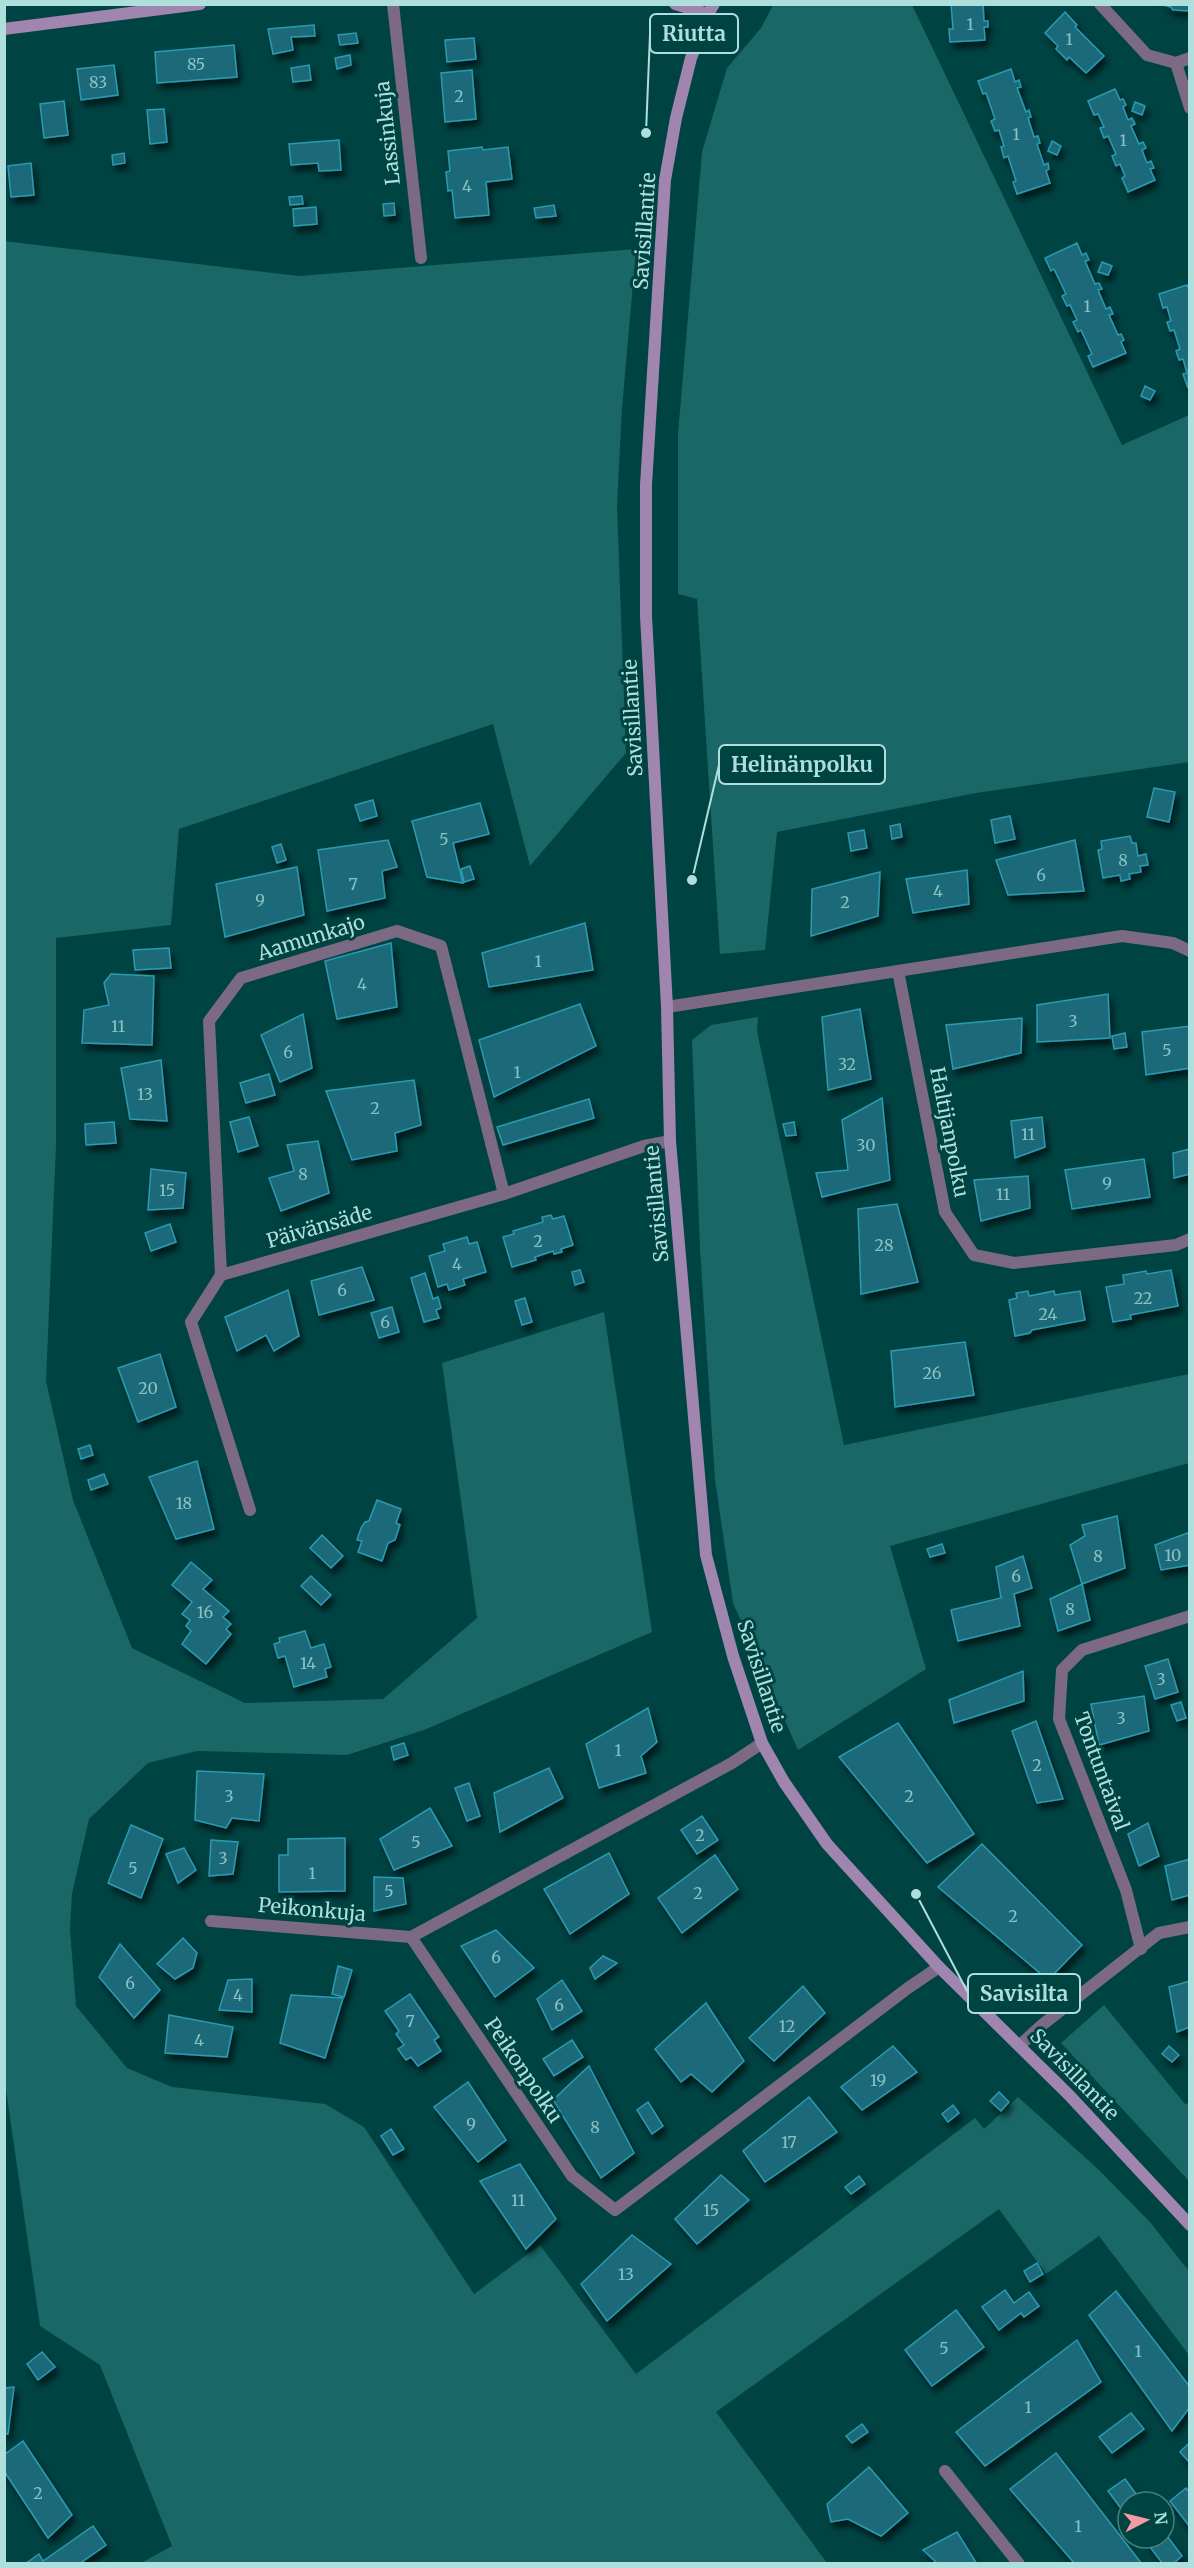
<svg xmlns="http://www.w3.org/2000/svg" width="1194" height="2568" viewBox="0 0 1194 2568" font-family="Merriweather,serif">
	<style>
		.green { fill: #196766 }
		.building { fill: #1c6a79; stroke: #2a9bb1; stroke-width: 1.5; filter: url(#shadow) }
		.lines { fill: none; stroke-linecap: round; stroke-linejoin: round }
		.street { stroke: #7c6a85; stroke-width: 12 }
		.secondary { stroke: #a085af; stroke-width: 12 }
		.labels { text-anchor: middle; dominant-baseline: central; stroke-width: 6; stroke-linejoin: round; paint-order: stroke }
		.number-label { font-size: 16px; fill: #8ac2c4 }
		.street-label { font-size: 20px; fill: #aedfdd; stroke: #004343 }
		.leader { fill: none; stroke: #aedfdd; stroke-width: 2 }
		.callout-dot { fill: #aedfdd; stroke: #004343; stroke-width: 2 }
		.callout { fill: #004343; stroke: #aedfdd; stroke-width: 2 }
		.callout-label { font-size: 21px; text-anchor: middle; font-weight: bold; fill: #aedfdd }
	</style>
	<defs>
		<filter id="shadow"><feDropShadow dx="3.5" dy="6" stdDeviation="3" flood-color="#0009"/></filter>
	</defs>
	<rect width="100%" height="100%" fill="#004343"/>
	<g class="green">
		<polygon points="773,5 912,5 1122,445 1189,415 1189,762 976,793 777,832 765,950 720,954 697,599 678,594 678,434 702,152 727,68 761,28"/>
		<polygon points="4,241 299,276 636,249 622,408 617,505 626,753 530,866 493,724 179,829 171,925 56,938 56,1145 46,1381 73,1500 132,1648 245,1703 383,1699 477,1618 442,1363 604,1312 652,1632 424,1730 347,1755 197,1751 148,1763 89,1819 72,1894 70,1929 76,2006 127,2068 172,2087 325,2104 364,2127 474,2294 540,2245 636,2374 975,2118 984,2129 1018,2097 1098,2169 1149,2221 1189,2271 1189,2355 1099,2236 1046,2274 999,2209 716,2412 827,2563 141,2563 172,2546 100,2365 40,2326 4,2076"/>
		<polygon points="758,1017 757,1031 844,1445 1189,1374 1189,1463 890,1546 926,1669 798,1750 733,1603 715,1480 700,1249 692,1040 711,1025"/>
		<polygon points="1104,2005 1185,2104 1189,2103 1189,2181 1061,2043"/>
	</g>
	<g class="building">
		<polygon points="951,4 983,4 984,21 988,21 988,27 984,27 985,40 950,42 949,29 953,29"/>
		<polygon points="1160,4 1190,4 1190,11 1173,10 1171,7"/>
		<polygon points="1065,12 1077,25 1075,27 1104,56 1086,73 1069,57 1067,60 1056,49 1058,46 1045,33"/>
		<polygon points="314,25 315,36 291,37 293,50 273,54 268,29"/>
		<polygon points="356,33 358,43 340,45 338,35"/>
		<polygon points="474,38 476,59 447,62 445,40"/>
		<polygon points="234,45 237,77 157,83 155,52"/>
		<polygon points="350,55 351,65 337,69 335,58"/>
		<polygon points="114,65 118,95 81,100 77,69"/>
		<polygon points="309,65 311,80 293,82 291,68"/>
		<polygon points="1011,69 1015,82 1019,80 1021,87 1017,88 1026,112 1029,110 1031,117 1028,118 1034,137 1038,136 1040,143 1037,144 1044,165 1048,163 1049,169 1046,171 1050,183 1017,194 1013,182 1016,181 1008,156 1004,158 1001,147 1004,146 999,130 995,131 991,121 995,119 986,93 983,94 978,81"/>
		<polygon points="472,70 476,119 445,122 441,73"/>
		<polygon points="1115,89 1120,100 1123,99 1126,105 1123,107 1128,120 1132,118 1135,124 1131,126 1139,144 1143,142 1146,148 1142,150 1147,163 1151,161 1154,168 1150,169 1155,180 1128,192 1122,178 1125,176 1120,164 1116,166 1112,156 1116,154 1108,136 1104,138 1100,128 1104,127 1098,114 1094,115 1088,101"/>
		<polygon points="64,101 68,135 44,138 40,104"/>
		<polygon points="1135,102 1145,106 1142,115 1132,111"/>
		<polygon points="164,109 167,142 150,144 147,110"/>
		<polygon points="339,140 341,170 319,171 318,163 291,165 289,144"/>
		<polygon points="1052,141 1061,146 1057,155 1048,151"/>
		<polygon points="482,147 483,150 508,147 512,179 486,182 489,215 455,218 452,190 448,191 446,172 450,171 448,151"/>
		<polygon points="124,153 125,163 113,165 112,155"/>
		<polygon points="31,163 34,195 11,197 8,166"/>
		<polygon points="302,196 303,204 290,205 289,197"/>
		<polygon points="394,203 395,215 384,216 383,204"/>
		<polygon points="554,205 556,216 536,218 534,208"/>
		<polygon points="316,207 317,224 294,226 293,209"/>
		<polygon points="1077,243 1082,255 1086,253 1089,260 1085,261 1095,284 1099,283 1102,289 1098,290 1106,309 1110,307 1113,314 1109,315 1118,335 1121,334 1124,340 1121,342 1126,353 1093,367 1088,356 1092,354 1081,330 1078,332 1073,322 1077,320 1070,305 1067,306 1062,296 1066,294 1054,269 1051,271 1045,258"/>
		<polygon points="1102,262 1112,266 1108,275 1098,272"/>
		<polygon points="1187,285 1190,292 1188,388 1183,374 1187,373 1183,359 1179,360 1176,351 1180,349 1174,330 1170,331 1167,322 1171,321 1167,307 1163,308 1159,294"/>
		<polygon points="1145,386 1155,391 1150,400 1141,396"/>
		<polygon points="1154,788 1175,792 1169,822 1147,817"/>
		<polygon points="373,800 377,816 360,821 355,805"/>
		<polygon points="480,803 489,834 453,843 463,883 427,877 412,821"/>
		<polygon points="1010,816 1015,839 995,843 991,820"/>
		<polygon points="900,824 902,837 892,839 890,826"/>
		<polygon points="864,830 867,848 851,851 848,833"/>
		<polygon points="1130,836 1132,843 1136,843 1138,856 1146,854 1148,865 1140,866 1141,872 1129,874 1130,879 1121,881 1120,875 1103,878 1098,850 1102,849 1101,841"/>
		<polygon points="388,840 397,867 382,871 385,898 327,911 318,850"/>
		<polygon points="1075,840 1084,891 1008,895 996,860"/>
		<polygon points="281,844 286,860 277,863 272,847"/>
		<polygon points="470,866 474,879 464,882 461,869"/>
		<polygon points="297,867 304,915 225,937 216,884"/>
		<polygon points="967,870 969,904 913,913 906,879"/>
		<polygon points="880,872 878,916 811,936 812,889"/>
		<polygon points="585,923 593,970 489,987 482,953"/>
		<polygon points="391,943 397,1007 337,1019 325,961"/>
		<polygon points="169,948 171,968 135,970 133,950"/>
		<polygon points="111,974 154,976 152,1045 82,1043 84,1010 109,1005 104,983"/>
		<polygon points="1108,994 1110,1038 1037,1042 1037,1005"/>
		<polygon points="580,1004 596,1046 494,1097 479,1040"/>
		<polygon points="860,1009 871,1079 828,1090 822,1017"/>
		<polygon points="303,1014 312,1068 280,1082 261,1035"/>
		<polygon points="1022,1018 1021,1053 953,1069 946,1025"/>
		<polygon points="1190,1026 1190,1068 1146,1075 1142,1032"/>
		<polygon points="1125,1033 1127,1047 1114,1049 1112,1036"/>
		<polygon points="161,1060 167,1121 130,1119 121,1068"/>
		<polygon points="269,1074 275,1095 246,1103 240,1083"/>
		<polygon points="414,1080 421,1125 395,1133 397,1151 352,1160 326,1091"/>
		<polygon points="882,1098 890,1180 822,1197 816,1173 848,1170 842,1120"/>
		<polygon points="589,1099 594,1118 503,1145 497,1127"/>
		<polygon points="249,1117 258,1146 238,1152 230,1122"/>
		<polygon points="1042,1117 1045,1147 1015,1158 1011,1121"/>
		<polygon points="114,1122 116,1143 86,1145 85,1124"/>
		<polygon points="794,1122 796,1135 786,1136 783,1124"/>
		<polygon points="318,1141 329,1193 281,1211 269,1178 294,1171 287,1145"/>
		<polygon points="1190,1149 1190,1174 1174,1178 1173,1153"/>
		<polygon points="1144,1159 1150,1197 1072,1209 1065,1170"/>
		<polygon points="151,1169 186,1173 183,1208 148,1210"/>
		<polygon points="1028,1176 1030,1208 981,1221 974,1180"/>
		<polygon points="897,1204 918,1282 861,1294 858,1209"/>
		<polygon points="551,1215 553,1219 564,1216 573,1245 561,1249 562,1252 554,1254 553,1251 535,1257 536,1260 512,1267 503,1237 514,1234 513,1231 543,1222 542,1217"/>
		<polygon points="170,1224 176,1242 151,1251 145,1233"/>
		<polygon points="467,1237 469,1244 477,1242 486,1272 463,1279 465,1285 449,1290 447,1284 438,1287 429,1256 445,1251 443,1244"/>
		<polygon points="362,1267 374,1300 319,1315 311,1281"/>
		<polygon points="580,1270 584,1282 575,1285 572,1272"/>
		<polygon points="1171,1270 1178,1306 1130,1315 1131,1319 1113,1322 1106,1287 1124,1284 1123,1275 1146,1271 1147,1274"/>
		<polygon points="425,1273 433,1299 438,1297 441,1308 436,1310 439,1318 424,1322 411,1278"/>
		<polygon points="288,1290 299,1336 274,1351 266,1335 237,1351 225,1317"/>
		<polygon points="1028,1291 1029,1296 1054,1291 1055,1295 1080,1291 1085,1320 1032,1330 1030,1333 1015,1336 1009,1300 1017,1298 1016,1293"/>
		<polygon points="525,1298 532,1322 522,1325 515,1301"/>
		<polygon points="392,1307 399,1332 379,1338 371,1313"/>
		<polygon points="965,1342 974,1395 895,1407 891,1351"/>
		<polygon points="160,1354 176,1407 138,1422 118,1368"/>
		<polygon points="90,1445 93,1455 81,1459 78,1449"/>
		<polygon points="197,1461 214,1529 176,1539 149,1477"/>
		<polygon points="104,1474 108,1484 91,1490 88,1480"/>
		<polygon points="377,1500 401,1509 396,1523 400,1525 395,1540 388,1543 382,1561 358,1552 362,1541 357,1540 361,1528 365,1522 369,1521"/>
		<polygon points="1117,1516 1125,1568 1082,1584 1070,1545 1085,1536 1082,1525"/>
		<polygon points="1190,1532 1190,1565 1161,1570 1155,1545"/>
		<polygon points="322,1535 343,1556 331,1568 310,1548"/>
		<polygon points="942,1544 945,1553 930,1557 927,1549"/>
		<polygon points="1023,1556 1032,1588 1014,1594 1020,1626 958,1641 951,1610 1001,1598 996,1567"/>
		<polygon points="191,1562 212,1580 203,1589 229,1611 223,1617 231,1624 226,1629 231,1634 206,1664 182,1644 191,1631 186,1626 190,1620 182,1614 192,1602 172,1585"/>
		<polygon points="311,1576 331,1595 321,1605 301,1586"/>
		<polygon points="1082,1584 1090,1620 1058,1631 1050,1599"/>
		<polygon points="305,1631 311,1648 324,1644 331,1667 325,1669 327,1677 294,1687 285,1656 278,1658 274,1644 280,1642 279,1638"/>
		<polygon points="1168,1659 1178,1692 1155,1699 1145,1666"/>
		<polygon points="1023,1671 1024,1701 954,1723 949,1700"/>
		<polygon points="1144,1696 1149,1731 1099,1745 1091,1704"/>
		<polygon points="1181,1702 1186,1718 1177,1721 1171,1705"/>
		<polygon points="648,1708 657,1742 641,1756 646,1773 599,1788 586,1744"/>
		<polygon points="1036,1721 1063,1799 1037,1803 1012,1731"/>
		<polygon points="898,1723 974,1834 927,1863 839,1757"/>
		<polygon points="404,1743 408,1755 394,1760 391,1747"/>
		<polygon points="549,1768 563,1798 500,1832 494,1793"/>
		<polygon points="197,1771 264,1774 259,1821 232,1818 226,1828 195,1820"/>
		<polygon points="469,1783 480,1816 467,1821 455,1788"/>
		<polygon points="430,1808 452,1846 394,1870 380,1839"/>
		<polygon points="702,1816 718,1840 697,1854 681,1830"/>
		<polygon points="1148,1823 1159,1856 1139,1866 1128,1834"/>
		<polygon points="131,1825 163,1839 141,1898 108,1883"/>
		<polygon points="345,1838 345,1891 279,1892 279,1855 288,1855 288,1839"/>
		<polygon points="211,1840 238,1842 233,1874 209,1876"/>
		<polygon points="982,1844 1082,1945 1048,1980 938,1887"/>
		<polygon points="184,1848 196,1870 178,1883 166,1854"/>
		<polygon points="609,1853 629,1894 570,1934 544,1889"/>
		<polygon points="715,1855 738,1889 682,1933 658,1898"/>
		<polygon points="1190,1859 1190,1895 1172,1900 1165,1866"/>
		<polygon points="374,1877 403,1878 406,1904 374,1911"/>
		<polygon points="496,1930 534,1968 495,1997 461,1946"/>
		<polygon points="183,1938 197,1953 193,1968 175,1979 157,1964"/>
		<polygon points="120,1944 160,1990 134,2018 99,1977"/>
		<polygon points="603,1956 617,1963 595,1979 590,1968"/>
		<polygon points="338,1966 352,1970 344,1997 332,1994"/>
		<polygon points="252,1979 252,2012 219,2010 228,1980"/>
		<polygon points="562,1980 582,2011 552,2030 537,1999"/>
		<polygon points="1190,1981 1190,2027 1177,2032 1169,1987"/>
		<polygon points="803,1986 825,2013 774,2061 749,2038"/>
		<polygon points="410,1994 439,2037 434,2040 441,2051 418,2066 411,2057 406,2060 398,2049 404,2045 396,2034 399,2031 385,2011"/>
		<polygon points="291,1995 343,1998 325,2058 280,2043"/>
		<polygon points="706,2003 744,2061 712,2092 691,2074 681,2082 655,2049"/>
		<polygon points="169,2015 233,2027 227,2057 165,2053"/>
		<polygon points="572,2040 583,2057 554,2076 543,2059"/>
		<polygon points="893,2046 917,2072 862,2110 841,2087"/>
		<polygon points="1169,2046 1179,2055 1172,2062 1162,2054"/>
		<polygon points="589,2066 634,2153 601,2178 553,2100"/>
		<polygon points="468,2082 506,2140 478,2162 434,2107"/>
		<polygon points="999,2092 1009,2102 1001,2111 990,2101"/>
		<polygon points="809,2097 837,2132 765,2182 743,2151"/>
		<polygon points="648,2102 663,2126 652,2134 637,2110"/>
		<polygon points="953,2105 959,2113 948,2122 942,2114"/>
		<polygon points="391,2129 404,2149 393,2155 381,2136"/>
		<polygon points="520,2164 556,2219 526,2249 480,2181"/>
		<polygon points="721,2175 749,2200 697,2244 675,2219"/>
		<polygon points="859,2176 865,2184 851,2194 845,2187"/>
		<polygon points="632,2235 671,2264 607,2321 581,2284"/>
		<polygon points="1037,2263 1043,2274 1030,2282 1024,2271"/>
		<polygon points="1005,2290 1014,2303 1029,2292 1039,2306 1024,2317 1021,2313 999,2330 982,2307"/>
		<polygon points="1116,2291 1190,2387 1190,2407 1172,2431 1089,2315"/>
		<polygon points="956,2310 984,2347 932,2386 905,2350"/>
		<polygon points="1077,2340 1101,2382 985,2466 956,2432"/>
		<polygon points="42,2352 55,2367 38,2380 27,2364"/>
		<polygon points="14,2387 8,2434 4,2434 4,2388"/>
		<polygon points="1131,2413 1144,2429 1112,2453 1099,2437"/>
		<polygon points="862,2424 868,2432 852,2443 846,2436"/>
		<polygon points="23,2441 72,2515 48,2538 4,2471 4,2455"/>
		<polygon points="1190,2442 1190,2463 1180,2452"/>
		<polygon points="1056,2453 1142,2564 1075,2564 1010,2489"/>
		<polygon points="869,2467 908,2513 881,2536 848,2519 831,2522 827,2504"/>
		<polygon points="1125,2479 1142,2502 1128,2502 1128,2518 1108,2491"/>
		<polygon points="1186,2488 1190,2493 1190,2527 1170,2501"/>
		<polygon points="93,2526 106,2545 79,2564 25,2564 39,2554 43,2561"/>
		<polygon points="957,2532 977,2564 938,2564 923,2550"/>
		<polygon points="1164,2532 1182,2556 1173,2564 1163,2564 1143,2538 1164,2538"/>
	</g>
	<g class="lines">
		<g class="street">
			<polyline points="393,4 421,258"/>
			<polyline points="1100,4 1147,55 1176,63 1190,58"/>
			<polyline points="1176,63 1190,108"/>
			<polyline points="898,971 945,1212 974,1255 1014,1263 1176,1245 1190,1239"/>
			<polyline points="667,1007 1122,936 1173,943 1190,951"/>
			<polyline points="221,1275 209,1021 241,978 397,931 441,946 504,1194"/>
			<polyline points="250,1510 191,1322 221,1275 504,1194 644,1146 670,1141"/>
			<polyline points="762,1743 732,1763 411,1937 572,2176 615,2210 908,1988 939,1967"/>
			<polyline points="211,1921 411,1937"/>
			<polyline points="1141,1949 1126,1890 1059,1719 1062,1670 1082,1650 1190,1616"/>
			<polyline points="1020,2045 1042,2025 1159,1933 1190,1927"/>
			<polyline points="945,2471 1019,2564"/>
		</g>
		<g class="secondary">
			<polyline points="675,4 708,14"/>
			<polyline points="714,4 708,14 691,58 676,118 665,180 646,485 646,616 667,1007 670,1141 706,1555 733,1656 762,1743 784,1782 827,1844 939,1967 1069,2095 1190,2225"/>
			<polyline points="4,29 200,4"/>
		</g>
	</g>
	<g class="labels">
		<g class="number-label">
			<text x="970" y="24">1</text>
			<text x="1069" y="39">1</text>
			<text x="196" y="64">85</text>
			<text x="98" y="82">83</text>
			<text x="459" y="96">2</text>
			<text x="1016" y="134">1</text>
			<text x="1123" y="140">1</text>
			<text x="467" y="186">4</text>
			<text x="1087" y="306">1</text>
			<text x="444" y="839">5</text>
			<text x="1123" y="860">8</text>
			<text x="1041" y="875">6</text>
			<text x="353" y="884">7</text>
			<text x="938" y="891">4</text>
			<text x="260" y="900">9</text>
			<text x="845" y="902">2</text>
			<text x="538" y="961">1</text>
			<text x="362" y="984">4</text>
			<text x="1073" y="1021">3</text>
			<text x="118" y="1026">11</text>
			<text x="1167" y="1050">5</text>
			<text x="288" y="1052">6</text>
			<text x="847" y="1064">32</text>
			<text x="517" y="1072">1</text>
			<text x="145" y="1094">13</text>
			<text x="375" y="1108">2</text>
			<text x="1028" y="1134">11</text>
			<text x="866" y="1145">30</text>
			<text x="303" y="1174">8</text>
			<text x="1107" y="1183">9</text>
			<text x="167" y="1190">15</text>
			<text x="1003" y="1194">11</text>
			<text x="538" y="1241">2</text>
			<text x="884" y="1245">28</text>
			<text x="457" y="1264">4</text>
			<text x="342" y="1290">6</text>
			<text x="1143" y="1298">22</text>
			<text x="1048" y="1314">24</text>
			<text x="385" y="1322">6</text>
			<text x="932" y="1373">26</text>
			<text x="148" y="1388">20</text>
			<text x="184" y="1503">18</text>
			<text x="1173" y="1555">10</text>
			<text x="1098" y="1556">8</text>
			<text x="1016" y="1576">6</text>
			<text x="1070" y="1609">8</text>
			<text x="205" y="1612">16</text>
			<text x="308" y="1663">14</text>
			<text x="1161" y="1679">3</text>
			<text x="1121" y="1718">3</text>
			<text x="618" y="1750">1</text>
			<text x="1037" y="1765">2</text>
			<text x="229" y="1796">3</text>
			<text x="909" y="1796">2</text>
			<text x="700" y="1835">2</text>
			<text x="416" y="1842">5</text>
			<text x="223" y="1858">3</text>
			<text x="133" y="1868">5</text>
			<text x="312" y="1873">1</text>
			<text x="389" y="1891">5</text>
			<text x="698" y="1893">2</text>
			<text x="1013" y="1916">2</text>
			<text x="496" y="1957">6</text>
			<text x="130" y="1983">6</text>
			<text x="238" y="1995">4</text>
			<text x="559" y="2005">6</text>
			<text x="410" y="2021">7</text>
			<text x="787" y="2026">12</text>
			<text x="199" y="2040">4</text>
			<text x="878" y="2080">19</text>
			<text x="471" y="2124">9</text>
			<text x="595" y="2127">8</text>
			<text x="789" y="2142">17</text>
			<text x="518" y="2200">11</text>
			<text x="711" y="2210">15</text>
			<text x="626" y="2274">13</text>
			<text x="944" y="2348">5</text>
			<text x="1138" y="2351">1</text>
			<text x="1028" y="2407">1</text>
			<text x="38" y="2493">2</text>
			<text x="1078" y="2526">1</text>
		</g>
		<g class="street-label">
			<text transform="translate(387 133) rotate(-96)">Lassinkuja</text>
			<text transform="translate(644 231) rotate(-86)">Savisillantie</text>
			<text transform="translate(632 718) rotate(-93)">Savisillantie</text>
			<text transform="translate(311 937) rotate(-17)">Aamunkajo</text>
			<text transform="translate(950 1132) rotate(79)">Haltijanpolku</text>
			<text transform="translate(656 1204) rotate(-95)">Savisillantie</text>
			<text transform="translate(319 1226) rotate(-16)">Päivänsäde</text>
			<text transform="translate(762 1676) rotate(72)">Savisillantie</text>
			<text transform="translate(1102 1771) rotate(70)">Tontuntaival</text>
			<text transform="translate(312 1909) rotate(5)">Peikonkuja</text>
			<text transform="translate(524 2070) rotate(56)">Peikonpolku</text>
			<text transform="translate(1075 2074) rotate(46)">Savisillantie</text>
		</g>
	</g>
	<path class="leader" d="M646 133L650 34M692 880L719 765M916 1894L968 1993"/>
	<g class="callout-dot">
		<circle cx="646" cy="133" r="6"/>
		<circle cx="692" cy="880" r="6"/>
		<circle cx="916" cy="1894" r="6"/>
	</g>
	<g class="callout">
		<rect x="650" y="14" width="88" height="39" rx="6"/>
		<rect x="719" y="745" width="166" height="39" rx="6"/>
		<rect x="968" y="1974" width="112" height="39" rx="6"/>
	</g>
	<g class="callout-label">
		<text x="694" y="41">Riutta</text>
		<text x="802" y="772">Helinänpolku</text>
		<text x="1024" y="2001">Savisilta</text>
	</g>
	<rect width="1194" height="2568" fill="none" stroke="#aedfdd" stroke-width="12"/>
	<g transform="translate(1146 2520) rotate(83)"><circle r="28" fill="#004343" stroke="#468181" stroke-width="1.5"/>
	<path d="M0-4.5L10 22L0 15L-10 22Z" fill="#f49aa3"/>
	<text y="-9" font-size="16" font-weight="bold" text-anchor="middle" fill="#aedfdd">N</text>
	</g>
</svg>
